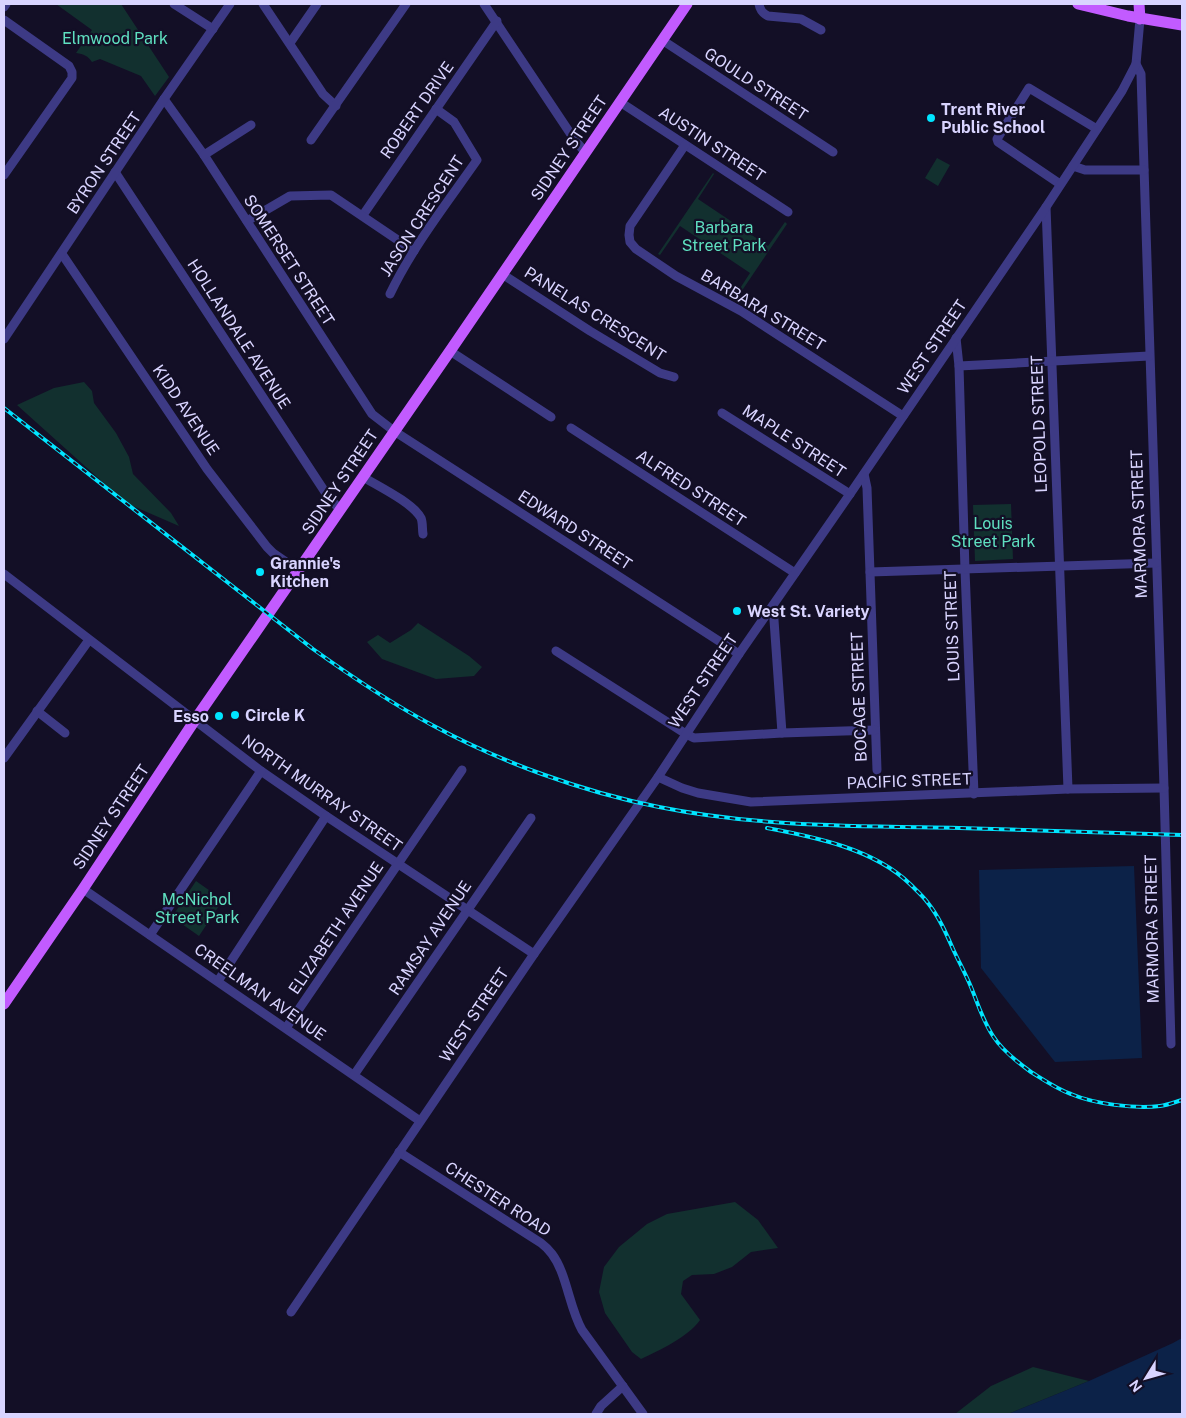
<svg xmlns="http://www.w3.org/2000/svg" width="1186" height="1418" viewBox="0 0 1186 1418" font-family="'Public Sans',sans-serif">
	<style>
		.green { fill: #12302f }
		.water { fill: #0c2248 }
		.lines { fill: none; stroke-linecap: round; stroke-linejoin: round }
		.minor { stroke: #3d3a85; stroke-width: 9 }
		.major { stroke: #c25bff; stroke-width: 11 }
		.rail-casing { stroke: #00e5ff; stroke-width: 4 }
		.rail { stroke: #130f26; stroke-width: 2; stroke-dasharray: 5.5; stroke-linecap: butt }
		.poi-dot { fill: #00e5ff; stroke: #130f26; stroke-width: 2 }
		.labels { text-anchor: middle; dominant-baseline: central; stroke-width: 4.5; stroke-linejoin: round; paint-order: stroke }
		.park-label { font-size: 16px; fill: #5fe0c0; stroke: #130f26 }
		.street-label { font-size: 16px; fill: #d9d4ff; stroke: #130f26 }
		.poi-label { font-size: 16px; font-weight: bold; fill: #d9d4ff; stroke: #130f26; text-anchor: start }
	</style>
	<rect width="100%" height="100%" fill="#130f26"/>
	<g class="green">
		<path d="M 56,4 L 121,4 L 169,77 L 155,96 L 141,76 L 100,59 L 92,62 C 88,56 84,54 76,53 L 92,30 Z"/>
		<polygon points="937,158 950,165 938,186 925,178"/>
		<polygon points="713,173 714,174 698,199 768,246 785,222 787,224 737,298 735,296 750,273 680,226 660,255 658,254"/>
		<polygon points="84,382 92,391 94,403 116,433 129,457 133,474 171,513 179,526 126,503 17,405 54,388"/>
		<polygon points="1011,504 1013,559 975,561 973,505"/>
		<polygon points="418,623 469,656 482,667 474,676 436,679 382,659 367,642 378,635 390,643 411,630"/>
		<polygon points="196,881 223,900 199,936 172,917"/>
		<path d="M 735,1202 L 758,1220 L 778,1248 L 751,1252 L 732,1267 L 714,1274 L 692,1275 L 683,1281 L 681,1294 L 700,1320 C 688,1337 660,1350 641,1359 L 632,1352 L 605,1313 L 599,1292 L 604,1267 L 619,1247 L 647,1224 L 667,1214 Z"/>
		<polygon points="1033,1367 1089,1381 1008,1414 955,1414 991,1386"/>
	</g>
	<g class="water">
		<polygon points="1134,866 1142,1058 1055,1062 981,968 979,870"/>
		<polygon points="1182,1338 1182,1414 1008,1414 1089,1381 1173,1343"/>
	</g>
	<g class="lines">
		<g class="minor">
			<polyline points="174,4 213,29"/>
			<polyline points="263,4 323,94 336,106"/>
			<polyline points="484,4 574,139 585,152"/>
			<path d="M 759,4 C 760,10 762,13 768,16 L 801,19 L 821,30"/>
			<polyline points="4,7 6,4"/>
			<polyline points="1140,19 1136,64 1141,74 1164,788 1171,1044"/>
			<polyline points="4,20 69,66 72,72 72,78 4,175"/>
			<polyline points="662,40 833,152"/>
			<polyline points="290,43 317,4"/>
			<polyline points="164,99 204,155 372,414 394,431 739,654"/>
			<polyline points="620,102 788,212"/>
			<polyline points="311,140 406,4"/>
			<polyline points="685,145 630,226 629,235 630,242 636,249 676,276 741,311 903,416"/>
			<polyline points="204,155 251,125"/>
			<polyline points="1073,166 1085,170 1144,170"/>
			<polyline points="115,172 327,495 340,510"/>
			<polyline points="1060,184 998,142 997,139 1029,88 1097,129"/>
			<polyline points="1046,207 1068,789"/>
			<polyline points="363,215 497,21"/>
			<polyline points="247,221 290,196 331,195 414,251"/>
			<polyline points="62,254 207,469 267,547 273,553 299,571"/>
			<polyline points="502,274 590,331 660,373 674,377"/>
			<path d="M 390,294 C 413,246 447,203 477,160 L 454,122 L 436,109"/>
			<polyline points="956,338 959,366 965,570 974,794"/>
			<polyline points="4,339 164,99 230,4"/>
			<polyline points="450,351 551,417"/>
			<polyline points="959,366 1149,356"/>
			<polyline points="722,413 850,494"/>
			<polyline points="571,428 795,573"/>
			<polyline points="864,474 867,488 877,770"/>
			<path d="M 363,477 C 378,486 413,503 421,518 C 423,523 422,529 423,534"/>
			<polyline points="870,572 1156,563"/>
			<polyline points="4,574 261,771 326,816 534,954"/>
			<polyline points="773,606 782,733"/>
			<polyline points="556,651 686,734 694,738 782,733 875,730"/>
			<polyline points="37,711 65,733"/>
			<polyline points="4,758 89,640"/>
			<polyline points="658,777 682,788 698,793 751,802 1068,789 1164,788"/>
			<polyline points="83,889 420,1121"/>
			<polyline points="150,935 261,771"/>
			<polyline points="218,981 326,816"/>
			<polyline points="286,1028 462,770"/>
			<polyline points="354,1075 531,818"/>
			<path d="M 399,1152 L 541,1243 C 545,1246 549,1250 552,1254 C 567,1274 569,1307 582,1330 L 643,1414"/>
			<polyline points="291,1312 534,954 658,777 739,654 850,494 1046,207 1122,91 1136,64"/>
			<polyline points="596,1414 601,1406 623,1386"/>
		</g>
		<g class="major">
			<polyline points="1078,4 1128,16 1182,25"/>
			<polyline points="1139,4 1140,19"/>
			<polyline points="4,1004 83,889 199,714 450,351 687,4"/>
		</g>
		<defs>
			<g id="rail">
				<path d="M 4,408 L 313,649 C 352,677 391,703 432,725 C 500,762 583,792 659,807 C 758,827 858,826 959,828 C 1033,830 1108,833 1182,835"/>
				<path d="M 767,828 C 815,837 874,849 910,884 C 916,890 923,896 928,903 C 939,917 946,933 953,949 C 959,962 966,975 971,987 C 978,1004 983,1021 993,1036 C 1002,1050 1017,1062 1031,1072 C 1044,1080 1057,1089 1071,1094 C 1094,1104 1135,1109 1160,1106 C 1168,1105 1175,1102 1182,1100"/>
			</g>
		</defs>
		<use href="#rail" class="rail-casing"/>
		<use href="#rail" class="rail"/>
	</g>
	<g class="poi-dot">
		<circle cx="931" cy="118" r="5"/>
		<circle cx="260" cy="572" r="5"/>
		<circle cx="737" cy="611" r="5"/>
		<circle cx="235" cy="715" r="5"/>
		<circle cx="219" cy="716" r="5"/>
	</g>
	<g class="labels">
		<g class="park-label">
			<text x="115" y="38">Elmwood Park</text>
			<text x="724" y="227">Barbara<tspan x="724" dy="18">Street Park</tspan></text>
			<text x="993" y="523">Louis<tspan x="993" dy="18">Street Park</tspan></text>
			<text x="197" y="899">McNichol<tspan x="197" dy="18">Street Park</tspan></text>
		</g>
		<g class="street-label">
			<text transform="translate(756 84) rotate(33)">GOULD STREET</text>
			<text transform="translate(417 110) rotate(-55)">ROBERT DRIVE</text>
			<text transform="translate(712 144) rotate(33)">AUSTIN STREET</text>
			<text transform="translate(569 148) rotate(-56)">SIDNEY STREET</text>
			<text transform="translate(104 163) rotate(-56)">BYRON STREET</text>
			<text transform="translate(422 216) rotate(-57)">JASON CRESCENT</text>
			<text transform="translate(289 260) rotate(57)">SOMERSET STREET</text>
			<text transform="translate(763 310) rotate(31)">BARBARA STREET</text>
			<text transform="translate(595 314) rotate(32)">PANELAS CRESCENT</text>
			<text transform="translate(239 334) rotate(57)">HOLLANDALE AVENUE</text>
			<text transform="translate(932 347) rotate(-56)">WEST STREET</text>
			<text transform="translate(186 410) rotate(56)">KIDD AVENUE</text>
			<text transform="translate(1039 424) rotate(-92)">LEOPOLD STREET</text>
			<text transform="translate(794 441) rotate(33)">MAPLE STREET</text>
			<text transform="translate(340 482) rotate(-56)">SIDNEY STREET</text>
			<text transform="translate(691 488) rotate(33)">ALFRED STREET</text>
			<text transform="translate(1139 524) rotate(-92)">MARMORA STREET</text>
			<text transform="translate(575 530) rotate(33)">EDWARD STREET</text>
			<text transform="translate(952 626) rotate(-92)">LOUIS STREET</text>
			<text transform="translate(703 681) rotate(-56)">WEST STREET</text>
			<text transform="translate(859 697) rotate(-92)">BOCAGE STREET</text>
			<text transform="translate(909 781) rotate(-2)">PACIFIC STREET</text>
			<text transform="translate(322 793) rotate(35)">NORTH MURRAY STREET</text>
			<text transform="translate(111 817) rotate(-56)">SIDNEY STREET</text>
			<text transform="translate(336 928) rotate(-56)">ELIZABETH AVENUE</text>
			<text transform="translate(1152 929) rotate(-91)">MARMORA STREET</text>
			<text transform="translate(430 938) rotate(-56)">RAMSAY AVENUE</text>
			<text transform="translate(260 992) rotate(35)">CREELMAN AVENUE</text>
			<text transform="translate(474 1015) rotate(-56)">WEST STREET</text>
			<text transform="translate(498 1199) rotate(33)">CHESTER ROAD</text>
		</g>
		<g class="poi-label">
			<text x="941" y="109">Trent River<tspan x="941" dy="18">Public School</tspan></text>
			<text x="270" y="563">Grannie's<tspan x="270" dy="18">Kitchen</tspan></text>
			<text x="747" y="611">West St. Variety</text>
			<text x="245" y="715">Circle K</text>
			<text x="209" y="716" text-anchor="end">Esso</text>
		</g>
	</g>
	<rect width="1186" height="1418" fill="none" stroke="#d9d4ff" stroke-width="10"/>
	<g transform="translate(1146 1378) rotate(233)" stroke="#130f26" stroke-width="4" paint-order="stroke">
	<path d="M0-4L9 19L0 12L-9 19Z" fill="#d9d4ff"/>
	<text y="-8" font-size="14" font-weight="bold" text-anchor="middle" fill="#d9d4ff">N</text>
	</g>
</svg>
